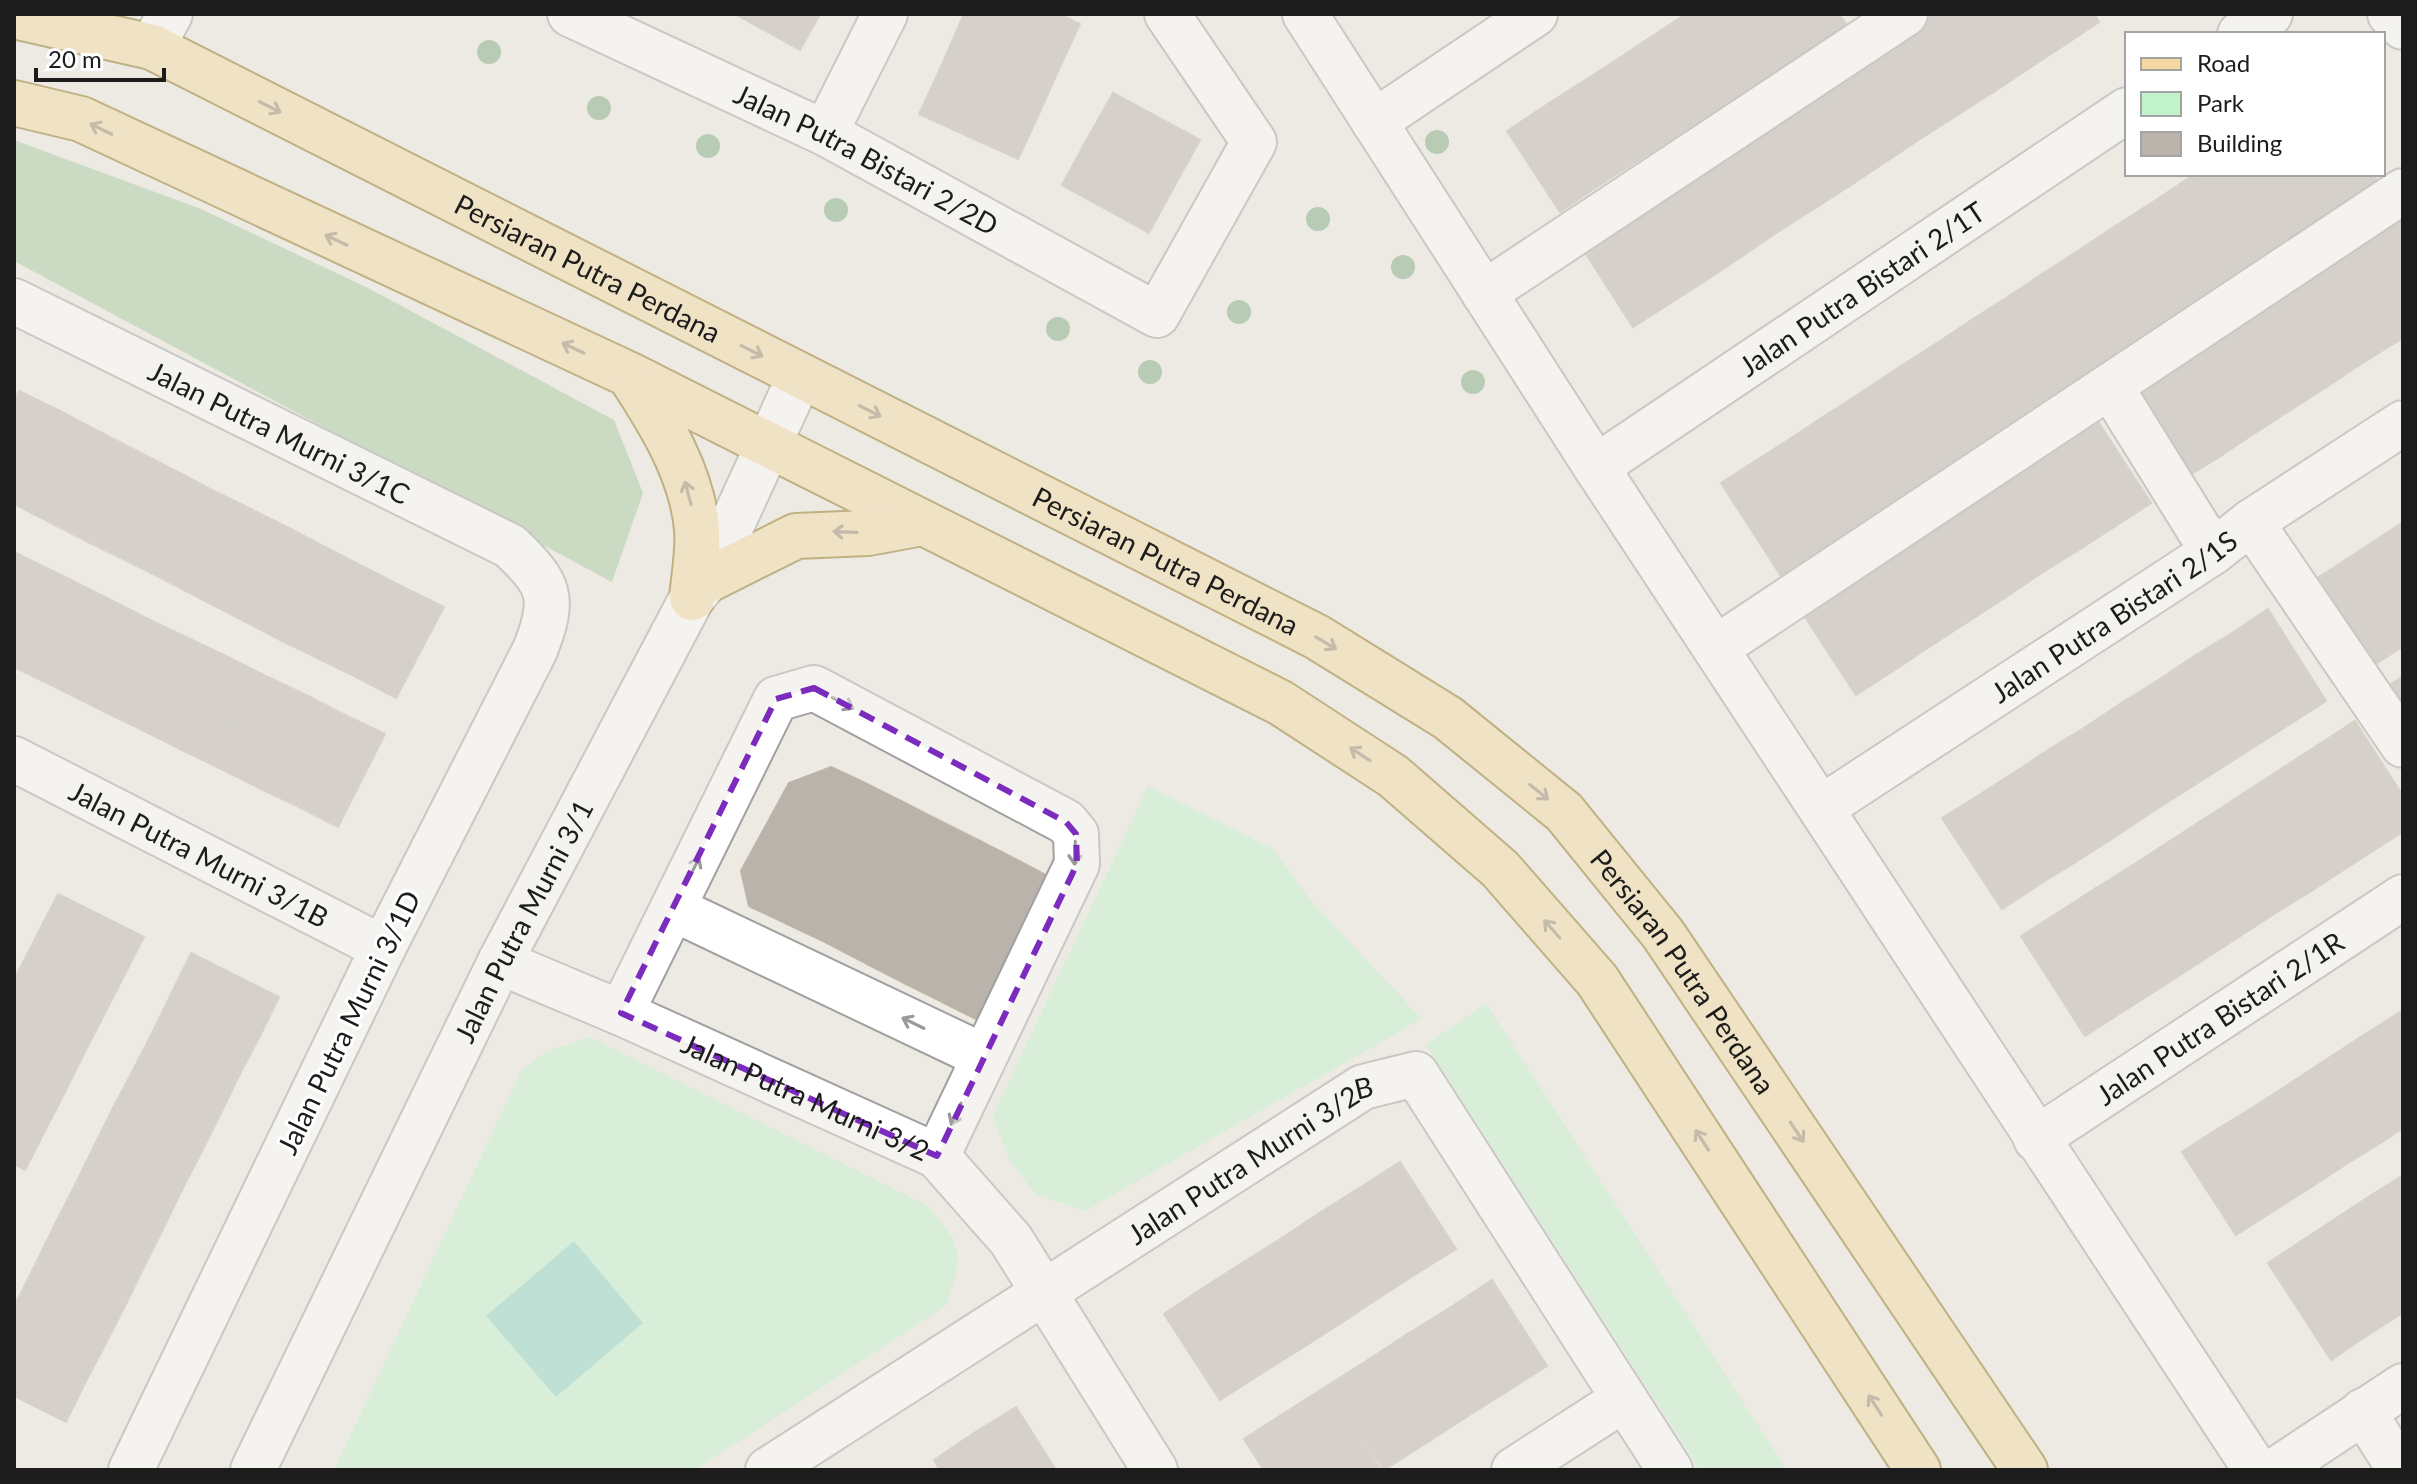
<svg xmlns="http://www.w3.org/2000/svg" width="2417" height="1484" viewBox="0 0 2417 1484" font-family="Lato,sans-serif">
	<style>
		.forest { fill: #a3c89b }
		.park { fill: #c2f4cc }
		.pitch { fill: #87d5c0 }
		.building { fill: #b9b3ac; stroke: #bdb3a6; stroke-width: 2 }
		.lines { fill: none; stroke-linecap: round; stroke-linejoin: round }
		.minor-casing { stroke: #a0a0a0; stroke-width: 48 }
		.major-casing { stroke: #876d0d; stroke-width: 48 }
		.minor { stroke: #fff; stroke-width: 44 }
		.major { stroke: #f3d9a1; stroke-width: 44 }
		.tree { fill: #76a67c }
		.oneway { stroke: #928465 }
		.oneway2 { stroke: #999 }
		.marked { fill: none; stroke: #7b2cbf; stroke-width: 6; stroke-dasharray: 16 10; stroke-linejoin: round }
		.labels { text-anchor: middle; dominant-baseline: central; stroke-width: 6; stroke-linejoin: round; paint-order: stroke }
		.street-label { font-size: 28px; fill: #1c1c1c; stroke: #fff }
	</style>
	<rect width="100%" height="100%" fill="#edeae3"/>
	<polygon class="forest" points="14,140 201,209 368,288 614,420 643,493 612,582 14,261"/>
	<g class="park">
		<polygon points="1148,786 1273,849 1311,901 1422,1019 1085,1211 1035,1194 1011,1162 992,1117"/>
		<polygon points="1486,1003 1787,1470 1700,1470 1426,1045"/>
		<path d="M 589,1037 L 928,1206 C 965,1249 963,1254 946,1306 L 695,1470 L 334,1470 L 522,1069 L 546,1052 Z"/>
	</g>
	<polygon class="pitch" points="574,1241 643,1323 556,1397 486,1316"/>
	<g class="building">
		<polygon points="735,14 820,14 800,50"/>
		<polygon points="964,14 1059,14 1080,24 1059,69 960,23"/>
		<polygon points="1686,14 1737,14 1775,72 1739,95"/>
		<polygon points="1686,14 1739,95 1703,118 1651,37"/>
		<polygon points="1737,14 1788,14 1811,48 1775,72"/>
		<polygon points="1788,14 1839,14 1847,25 1811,48"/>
		<polygon points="1922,14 1940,14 1992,93 1956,116 1899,29"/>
		<polygon points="1940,14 1991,14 2028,69 1992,93"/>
		<polygon points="1991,14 2042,14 2063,46 2028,69"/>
		<polygon points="2042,14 2094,14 2099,22 2063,46"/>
		<polygon points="960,23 1059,69 1039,114 940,69"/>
		<polygon points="1899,29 1956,116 1920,139 1863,53"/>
		<polygon points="1651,37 1703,118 1667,142 1615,61"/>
		<polygon points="1863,53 1920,139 1884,163 1827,76"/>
		<polygon points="1615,61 1667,142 1631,165 1579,84"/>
		<polygon points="940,69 1039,114 1018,159 919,114"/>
		<polygon points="1827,76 1884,163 1848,187 1791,99"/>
		<polygon points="1579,84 1631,165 1595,188 1543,107"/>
		<polygon points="1113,93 1200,140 1174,187 1087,139"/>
		<polygon points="1791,99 1848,187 1812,210 1756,123"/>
		<polygon points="1543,107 1595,188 1560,212 1507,131"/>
		<polygon points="1756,123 1812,210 1776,233 1720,146"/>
		<polygon points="1087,139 1174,187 1149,233 1062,185"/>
		<polygon points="1720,146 1776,233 1741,257 1684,170"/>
		<polygon points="1684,170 1741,257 1705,281 1648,193"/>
		<polygon points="2196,174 2238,174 2286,247 2249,270 2189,178"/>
		<polygon points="2238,174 2289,174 2322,223 2286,247"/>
		<polygon points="2289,174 2373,174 2380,185 2322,223"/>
		<polygon points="2189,178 2249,270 2213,294 2153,202"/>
		<polygon points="1648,193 1705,281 1669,304 1612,217"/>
		<polygon points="2153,202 2213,294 2177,317 2117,225"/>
		<polygon points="2403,205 2403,269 2374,224"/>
		<polygon points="1612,217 1669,304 1633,327 1577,240"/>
		<polygon points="2374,224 2403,269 2403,337 2398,341 2337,248"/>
		<polygon points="2117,225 2177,317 2141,341 2081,249"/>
		<polygon points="2337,248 2398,341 2361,364 2301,272"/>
		<polygon points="2081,249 2141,341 2105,364 2045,272"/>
		<polygon points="2045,272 2105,364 2069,387 2009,296"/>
		<polygon points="2301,272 2361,364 2325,388 2265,295"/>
		<polygon points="2265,295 2325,388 2289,411 2229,319"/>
		<polygon points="2009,296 2069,387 2033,412 1973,319"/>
		<polygon points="1973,319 2033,412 1997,435 1937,343"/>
		<polygon points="2229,319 2289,411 2252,435 2192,342"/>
		<polygon points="2192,342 2252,435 2216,459 2156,366"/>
		<polygon points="1937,343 1997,435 1961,458 1901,366"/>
		<polygon points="1901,366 1961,458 1925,482 1865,390"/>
		<polygon points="2156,366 2216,459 2179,482 2119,390"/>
		<polygon points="1865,390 1925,482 1889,505 1829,413"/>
		<polygon points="19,391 58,410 14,495 14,400"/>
		<polygon points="58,410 96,430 49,522 14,504 14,495"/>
		<polygon points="2091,411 2151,503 2114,527 2054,435"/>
		<polygon points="1829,413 1889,505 1853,529 1793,437"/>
		<polygon points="96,430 135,450 88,542 49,522"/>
		<polygon points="2054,435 2114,527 2077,551 2017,459"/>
		<polygon points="1793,437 1853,529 1817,553 1757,460"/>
		<polygon points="135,450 174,470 127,561 88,542"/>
		<polygon points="2017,459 2077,551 2040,574 1980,483"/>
		<polygon points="1757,460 1817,553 1781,576 1721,483"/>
		<polygon points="174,470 212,490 165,580 127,561"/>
		<polygon points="1980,483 2040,574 2003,599 1944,507"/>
		<polygon points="212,490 251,509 203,600 165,580"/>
		<polygon points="1944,507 2003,599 1966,623 1906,531"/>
		<polygon points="251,509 289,528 242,620 203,600"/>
		<polygon points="2403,522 2403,583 2376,540"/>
		<polygon points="289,528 327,548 280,640 242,620"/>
		<polygon points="1906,531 1966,623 1929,647 1869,555"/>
		<polygon points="2376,540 2403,583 2403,647 2396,651 2339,564"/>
		<polygon points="327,548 366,568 319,659 280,640"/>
		<polygon points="14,552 28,559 14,587"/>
		<polygon points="1869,555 1929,647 1893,671 1833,579"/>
		<polygon points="28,559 67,578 22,671 14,667 14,587"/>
		<polygon points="2339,564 2396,651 2360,674 2303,587"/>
		<polygon points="366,568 405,588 358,678 319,659"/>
		<polygon points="67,578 107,598 61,690 22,671"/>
		<polygon points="1833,579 1893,671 1856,695 1796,603"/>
		<polygon points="405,588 444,607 396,698 358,678"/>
		<polygon points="107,598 146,618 101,710 61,690"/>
		<polygon points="2268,609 2326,701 2290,724 2232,633"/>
		<polygon points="146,618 186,637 140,729 101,710"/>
		<polygon points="2232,633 2290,724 2254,747 2196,655"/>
		<polygon points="186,637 226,656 180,749 140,729"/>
		<polygon points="2196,655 2254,747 2218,770 2160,679"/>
		<polygon points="226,656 266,676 219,768 180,749"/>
		<polygon points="266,676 306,695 259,788 219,768"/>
		<polygon points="2403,676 2403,733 2377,693"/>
		<polygon points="2160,679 2218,770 2182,793 2123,702"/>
		<polygon points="306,695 345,715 299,807 259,788"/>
		<polygon points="2123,702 2182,793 2146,816 2087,726"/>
		<polygon points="345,715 385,734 338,827 299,807"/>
		<polygon points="2355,721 2403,796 2403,832 2382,845 2318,745"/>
		<polygon points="2087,726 2146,816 2110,840 2051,748"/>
		<polygon points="2318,745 2382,845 2345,869 2281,769"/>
		<polygon points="2051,748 2110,840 2074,863 2015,772"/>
		<polygon points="831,767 861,781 787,924 749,906 741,871 789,783"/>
		<polygon points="2281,769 2345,869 2308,893 2244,793"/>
		<polygon points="2015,772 2074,863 2037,886 1979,795"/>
		<polygon points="861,781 901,801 827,943 787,924"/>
		<polygon points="2244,793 2308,893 2271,916 2207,817"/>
		<polygon points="1979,795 2037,886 2002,909 1942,818"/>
		<polygon points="901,801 940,821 867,964 827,943"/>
		<polygon points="2207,817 2271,916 2234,940 2170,841"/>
		<polygon points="940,821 980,841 906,984 867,964"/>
		<polygon points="980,841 1019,861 946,1004 906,984"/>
		<polygon points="2170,841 2234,940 2197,964 2133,865"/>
		<polygon points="1019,861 1059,882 986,1024 946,1004"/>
		<polygon points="2133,865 2197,964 2160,988 2096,888"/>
		<polygon points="2096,888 2160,988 2122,1012 2059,912"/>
		<polygon points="58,894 144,937 124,976 38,933"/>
		<polygon points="2059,912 2122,1012 2085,1036 2021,936"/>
		<polygon points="38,933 124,976 104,1015 18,972"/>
		<polygon points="191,953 279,997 260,1036 172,992"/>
		<polygon points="18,972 104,1015 84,1054 14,1018 14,980"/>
		<polygon points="172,992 260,1036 240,1074 153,1031"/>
		<polygon points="2400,1012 2403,1017 2403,1096 2364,1035"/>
		<polygon points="14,1018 84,1054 65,1092 14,1067"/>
		<polygon points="153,1031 240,1074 221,1113 133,1070"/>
		<polygon points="2364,1035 2403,1096 2403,1128 2382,1142 2327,1059"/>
		<polygon points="2327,1059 2382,1142 2345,1165 2292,1082"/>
		<polygon points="14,1067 65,1092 45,1131 14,1115"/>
		<polygon points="133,1070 221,1113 202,1151 113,1108"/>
		<polygon points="2292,1082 2345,1165 2308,1189 2255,1106"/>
		<polygon points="2255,1106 2308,1189 2272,1212 2219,1128"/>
		<polygon points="113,1108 202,1151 182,1190 94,1146"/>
		<polygon points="14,1115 45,1131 25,1170 14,1164"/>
		<polygon points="2219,1128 2272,1212 2236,1235 2182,1152"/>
		<polygon points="94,1146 182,1190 163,1229 75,1185"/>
		<polygon points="1400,1162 1456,1249 1416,1274 1361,1187"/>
		<polygon points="2403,1175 2403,1241 2373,1194"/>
		<polygon points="75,1185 163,1229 144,1267 55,1224"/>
		<polygon points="1361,1187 1416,1274 1377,1299 1321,1212"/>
		<polygon points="2373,1194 2403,1241 2401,1314 2338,1217"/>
		<polygon points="1321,1212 1377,1299 1338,1325 1282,1238"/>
		<polygon points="2338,1217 2401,1314 2365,1337 2303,1240"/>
		<polygon points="55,1224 144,1267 125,1306 36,1263"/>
		<polygon points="1282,1238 1338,1325 1299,1350 1242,1263"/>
		<polygon points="2303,1240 2365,1337 2331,1360 2268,1263"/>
		<polygon points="36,1263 125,1306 105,1345 17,1301"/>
		<polygon points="1242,1263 1299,1350 1259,1375 1203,1288"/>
		<polygon points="1492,1280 1547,1366 1506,1392 1451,1307"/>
		<polygon points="1203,1288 1259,1375 1220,1400 1164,1314"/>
		<polygon points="17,1301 105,1345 85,1383 14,1347"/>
		<polygon points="1451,1307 1506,1392 1465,1418 1409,1333"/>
		<polygon points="1409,1333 1465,1418 1423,1445 1368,1360"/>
		<polygon points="14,1347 85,1383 66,1422 14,1396"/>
		<polygon points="1368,1360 1423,1445 1384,1470 1327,1386"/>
		<polygon points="1327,1386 1381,1470 1323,1470 1286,1412"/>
		<polygon points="1016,1407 1056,1470 998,1470 974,1433"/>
		<polygon points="1286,1412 1323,1470 1264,1470 1244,1439"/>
		<polygon points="974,1433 998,1470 940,1470 934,1460"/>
	</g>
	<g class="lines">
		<defs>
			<g id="minor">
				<path id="s1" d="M 570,14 L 825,133 L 1157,315 L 1254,142 L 1167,14"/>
				<polyline points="1305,14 1596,467 2256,1470"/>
				<polyline points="2390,14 2403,27"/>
				<polyline points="2240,34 2270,14"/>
				<polyline points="152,47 170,14"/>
				<polyline points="1374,122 1535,14"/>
				<polyline points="825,133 885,14"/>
				<polyline points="1484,293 1905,14"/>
				<path id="s2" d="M 14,301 L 510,546 C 550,584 556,597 535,650 L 383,948 L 131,1470"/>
				<polyline points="2110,386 2213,552"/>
				<path id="s3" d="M 1596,467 L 2127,110"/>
				<polyline points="2251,522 2403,745"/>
				<polyline points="1716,648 2403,191"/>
				<path id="s4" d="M 14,759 L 383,948"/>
				<path id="s5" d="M 1821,808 L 2213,552 L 2251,522 L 2403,423"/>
				<polyline points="674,909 983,1056"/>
				<path id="s6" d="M 500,962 L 621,1013 L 937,1156 L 1011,1240 L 1155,1470"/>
				<polyline points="621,1013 776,699 814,688 1066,822 1076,834 1077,864 937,1156"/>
				<path id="s7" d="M 2036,1139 L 2403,897"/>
				<polyline points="2363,1411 2400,1470"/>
				<path id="s8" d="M 253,1470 L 500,962 L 692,598 L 706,581 L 800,376"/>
				<path id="s9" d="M 768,1470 L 1363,1087 L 1416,1074 L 1670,1470"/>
				<polyline points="1514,1470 1624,1399"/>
				<polyline points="2276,1470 2403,1386"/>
			</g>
			<g id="major">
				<path id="s10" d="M 14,16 L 152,47 L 1317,637 L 1448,718 L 1564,812 L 1663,934 L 2025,1470"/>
				<polyline points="14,103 81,119 630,375 1281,703 1393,776 1500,869 1597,980 1918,1470"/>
				<path d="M 630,376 C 660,422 692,473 697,529 C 699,551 694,576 692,598"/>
				<polyline points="706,581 796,536 868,533 922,523"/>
			</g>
		</defs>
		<use href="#minor" class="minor-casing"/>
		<use href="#major" class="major-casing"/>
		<use href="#minor" class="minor"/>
		<use href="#major" class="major"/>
	</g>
	<g class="tree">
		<circle cx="489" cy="52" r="12"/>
		<circle cx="599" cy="108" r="12"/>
		<circle cx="1437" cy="142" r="12"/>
		<circle cx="708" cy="146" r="12"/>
		<circle cx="836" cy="210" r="12"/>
		<circle cx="1318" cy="219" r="12"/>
		<circle cx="1403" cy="267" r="12"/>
		<circle cx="1239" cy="312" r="12"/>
		<circle cx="1058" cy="329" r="12"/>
		<circle cx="1150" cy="372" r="12"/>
		<circle cx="1473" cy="382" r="12"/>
	</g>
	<defs><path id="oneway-shaft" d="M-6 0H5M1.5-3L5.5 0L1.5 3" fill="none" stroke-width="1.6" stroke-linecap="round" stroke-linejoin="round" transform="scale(2)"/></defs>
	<g class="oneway">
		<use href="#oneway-shaft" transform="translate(270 107) rotate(27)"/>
		<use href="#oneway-shaft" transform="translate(101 129) rotate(-154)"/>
		<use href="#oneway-shaft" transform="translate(336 240) rotate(-155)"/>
		<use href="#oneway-shaft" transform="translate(573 348) rotate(-155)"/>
		<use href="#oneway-shaft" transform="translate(752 351) rotate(27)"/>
		<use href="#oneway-shaft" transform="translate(870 411) rotate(27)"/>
		<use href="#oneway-shaft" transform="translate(688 493) rotate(-105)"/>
		<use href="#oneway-shaft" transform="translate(845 532) rotate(-178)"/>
		<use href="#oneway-shaft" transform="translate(1326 643) rotate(31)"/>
		<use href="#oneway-shaft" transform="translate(1360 754) rotate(-147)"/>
		<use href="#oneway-shaft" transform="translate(1539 792) rotate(39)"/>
		<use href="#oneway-shaft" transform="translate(1552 929) rotate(-131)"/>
		<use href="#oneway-shaft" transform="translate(1797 1132) rotate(56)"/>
		<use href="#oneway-shaft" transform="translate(1702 1140) rotate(-123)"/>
		<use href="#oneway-shaft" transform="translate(1875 1405) rotate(-123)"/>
	</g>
	<g class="oneway2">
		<use href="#oneway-shaft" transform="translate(843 703) rotate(28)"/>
		<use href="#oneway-shaft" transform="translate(1075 853) rotate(92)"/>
		<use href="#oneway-shaft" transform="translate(694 868) rotate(-64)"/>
		<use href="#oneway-shaft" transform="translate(913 1023) rotate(-154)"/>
		<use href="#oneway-shaft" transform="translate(956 1114) rotate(115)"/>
	</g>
	<path d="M0 0H2417V1484H0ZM 814,688 L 1066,822 L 1076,834 L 1077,864 L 937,1156 L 621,1013 L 776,699 Z" fill="#edeae3" fill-opacity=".55" fill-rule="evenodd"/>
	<path class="marked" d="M 814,688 L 1066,822 L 1076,834 L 1077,864 L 937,1156 L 621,1013 L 776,699 Z"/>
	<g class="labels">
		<g class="street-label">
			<text stroke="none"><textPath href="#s1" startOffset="330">Jalan Putra Bistari 2/2D</textPath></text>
			<text stroke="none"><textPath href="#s10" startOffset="630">Persiaran Putra Perdana</textPath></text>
			<text stroke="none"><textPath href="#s3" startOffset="320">Jalan Putra Bistari 2/1T</textPath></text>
			<text stroke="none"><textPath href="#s2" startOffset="296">Jalan Putra Murni 3/1C</textPath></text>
			<text stroke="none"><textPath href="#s10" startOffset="1278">Persiaran Putra Perdana</textPath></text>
			<text stroke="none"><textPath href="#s5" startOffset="350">Jalan Putra Bistari 2/1S</textPath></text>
			<text stroke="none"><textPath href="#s4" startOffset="208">Jalan Putra Murni 3/1B</textPath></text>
			<text stroke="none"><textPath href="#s8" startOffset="612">Jalan Putra Murni 3/1</textPath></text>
			<text stroke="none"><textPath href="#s10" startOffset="1950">Persiaran Putra Perdana</textPath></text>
			<text stroke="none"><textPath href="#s7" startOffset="220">Jalan Putra Bistari 2/1R</textPath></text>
			<text transform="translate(348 1022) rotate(-64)">Jalan Putra Murni 3/1D</text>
			<text stroke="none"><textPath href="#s6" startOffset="334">Jalan Putra Murni 3/2</textPath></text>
			<text stroke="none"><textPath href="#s9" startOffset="574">Jalan Putra Murni 3/2B</textPath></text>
		</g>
	</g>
	<rect width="2417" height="1484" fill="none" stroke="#1c1c1c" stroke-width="32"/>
	<rect x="2125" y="32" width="260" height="144" fill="#ffffff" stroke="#a4a4a4" stroke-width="2"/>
	<rect x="2141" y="58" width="40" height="12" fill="#f3d9a1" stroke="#a4a4a4" stroke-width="2"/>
	<text x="2197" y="72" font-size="24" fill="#1c1c1c">Road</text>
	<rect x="2141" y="92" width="40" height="24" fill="#c2f4cc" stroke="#a4a4a4" stroke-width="2"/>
	<text x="2197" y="112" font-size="24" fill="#1c1c1c">Park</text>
	<rect x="2141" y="132" width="40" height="24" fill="#b9b3ac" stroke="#a4a4a4" stroke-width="2"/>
	<text x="2197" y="152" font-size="24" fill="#1c1c1c">Building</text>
	<path d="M36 68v12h128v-12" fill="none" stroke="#1c1c1c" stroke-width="4"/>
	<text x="48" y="68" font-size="24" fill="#1c1c1c" stroke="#ffffff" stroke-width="6" paint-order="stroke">20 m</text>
</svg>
